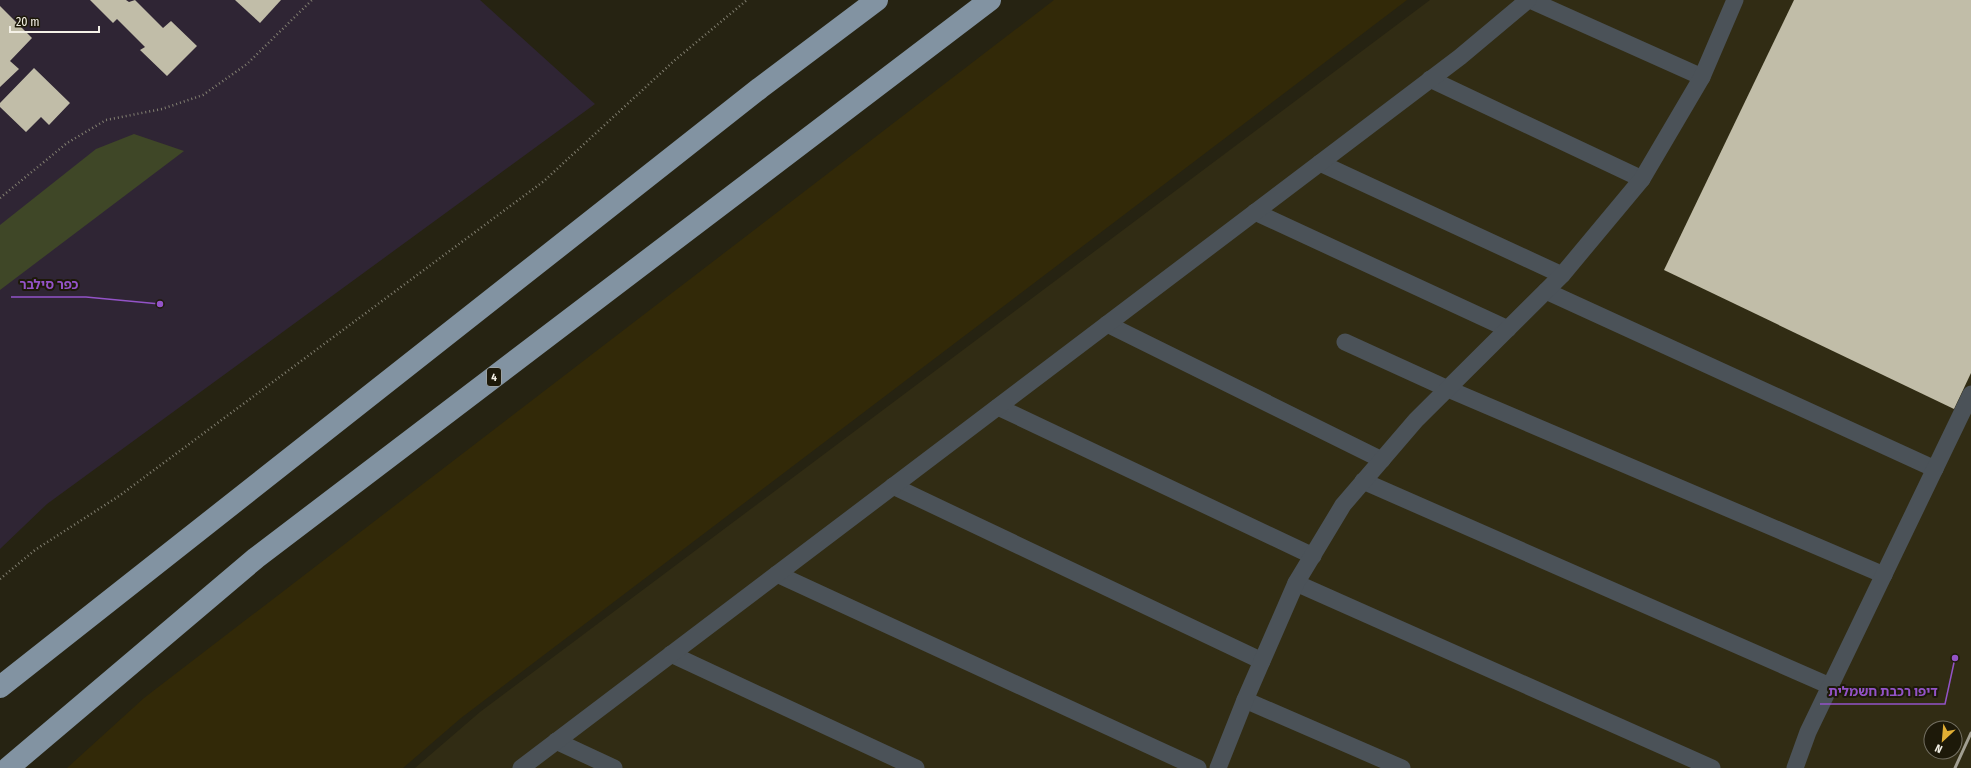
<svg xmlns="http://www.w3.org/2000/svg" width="1971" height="768" viewBox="0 0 1971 768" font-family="'Fira Sans Condensed','Noto Sans Hebrew',sans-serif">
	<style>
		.built { fill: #312c14; fill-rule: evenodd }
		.education { fill: #2f2534 }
		.green { fill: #3f4727 }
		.sand { fill: #322908 }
		.building { fill: #c1bda8 }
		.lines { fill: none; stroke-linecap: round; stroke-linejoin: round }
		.path { stroke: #838072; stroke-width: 2.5; stroke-dasharray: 1 3; stroke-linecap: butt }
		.lane { stroke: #4b5258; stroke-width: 17 }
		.highway { stroke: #8293a2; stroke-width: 22 }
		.rail { stroke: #a29f92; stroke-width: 3 }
		.labels { text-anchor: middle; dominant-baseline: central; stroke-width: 4; stroke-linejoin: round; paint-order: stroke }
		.shield { fill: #1d1909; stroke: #b4b0a4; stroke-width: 1 }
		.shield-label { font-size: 11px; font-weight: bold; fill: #f4f1e7 }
		.leader { fill: none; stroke: #9353c7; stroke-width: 1.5 }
		.callout-dot { fill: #9353c7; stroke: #1d1909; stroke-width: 1.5 }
		.callout-label { font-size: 13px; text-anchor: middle; font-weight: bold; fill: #9353c7; stroke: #1d1909; stroke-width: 4; stroke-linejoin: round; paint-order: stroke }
	</style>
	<rect width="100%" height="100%" fill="#262312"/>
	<path class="built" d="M 1430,0 L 1971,0 L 1971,768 L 415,768 L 480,712 ZM 1931,728 L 1955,728 L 1955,752 L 1931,752 Z"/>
	<polygon class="education" points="0,0 480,0 595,104 47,504 0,549"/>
	<polygon class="green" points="134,134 184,151 0,290 0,225 96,149"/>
	<polygon class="sand" points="1054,0 1407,0 461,718 403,768 67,768 144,698"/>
	<g class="building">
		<polygon points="90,0 126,0 129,2 135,0 163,28 171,21 197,46 167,76 140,50 145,47 117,19 113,23"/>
		<polygon points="235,0 281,0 260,23"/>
		<polygon points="1794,0 1971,0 1971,373 1954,409 1664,270"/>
		<polygon points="0,6 32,38 10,61 19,69 0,87"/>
		<polygon points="34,68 70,103 49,125 41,117 26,132 0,107 0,103"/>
	</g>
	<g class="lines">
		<g class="path">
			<polyline points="0,198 67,143 106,120 162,109 203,95 247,64 312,0"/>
			<polyline points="0,579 35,550 119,496 544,181 675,60 747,0"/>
		</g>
		<g class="lane">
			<polyline points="1530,0 1702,77"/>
			<polyline points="1430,79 1642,179"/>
			<polyline points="1320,163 1562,275"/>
			<polyline points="1255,212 1508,329"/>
			<polyline points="1546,291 1935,469"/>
			<polyline points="1107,324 1382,460"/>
			<polyline points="1345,342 1448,389 1884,575"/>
			<polyline points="998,407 1313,556"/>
			<polyline points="1363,481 1830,686"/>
			<polyline points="893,486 1262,661"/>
			<polyline points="777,574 1198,768"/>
			<polyline points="1296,583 1712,768"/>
			<polyline points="671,654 916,768"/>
			<polyline points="1245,700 1402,768"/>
			<polyline points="556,741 614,768"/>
			<polyline points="521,768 1460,57 1528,0"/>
			<polyline points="1218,768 1245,700 1296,583 1343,505 1416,420 1562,275 1642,179 1702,77 1735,0"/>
			<polyline points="1795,768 1808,732 1971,394"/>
		</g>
		<g class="highway">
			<polyline points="0,687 760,88 877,0"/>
			<polyline points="8,768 256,558 990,0"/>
		</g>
		<polyline class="rail" points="1955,768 1971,733"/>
	</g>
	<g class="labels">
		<rect class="shield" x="487" y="368" width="14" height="18" rx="3"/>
		<g class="shield-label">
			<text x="494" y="377">4</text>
		</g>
	</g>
	<path class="leader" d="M160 304L86 297H11M1955 658L1945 704H1820"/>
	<g class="callout-dot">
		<circle cx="160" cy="304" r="4"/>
		<circle cx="1955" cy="658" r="4"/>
	</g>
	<g class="callout-label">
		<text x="49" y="289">כפר סילבר</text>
		<text x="1883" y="696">דיפו רכבת חשמלית</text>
	</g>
	<g transform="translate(1943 740) rotate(206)"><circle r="19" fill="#1d1909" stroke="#736f62"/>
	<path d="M0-3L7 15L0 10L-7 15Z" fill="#e2af34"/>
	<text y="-6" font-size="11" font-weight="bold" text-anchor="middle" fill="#f4f1e7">N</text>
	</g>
	<path d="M10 26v6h89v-6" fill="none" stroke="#f4f1e7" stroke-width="2"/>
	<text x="16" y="26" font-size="12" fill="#f4f1e7" stroke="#1d1909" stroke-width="3" paint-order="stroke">20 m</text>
</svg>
